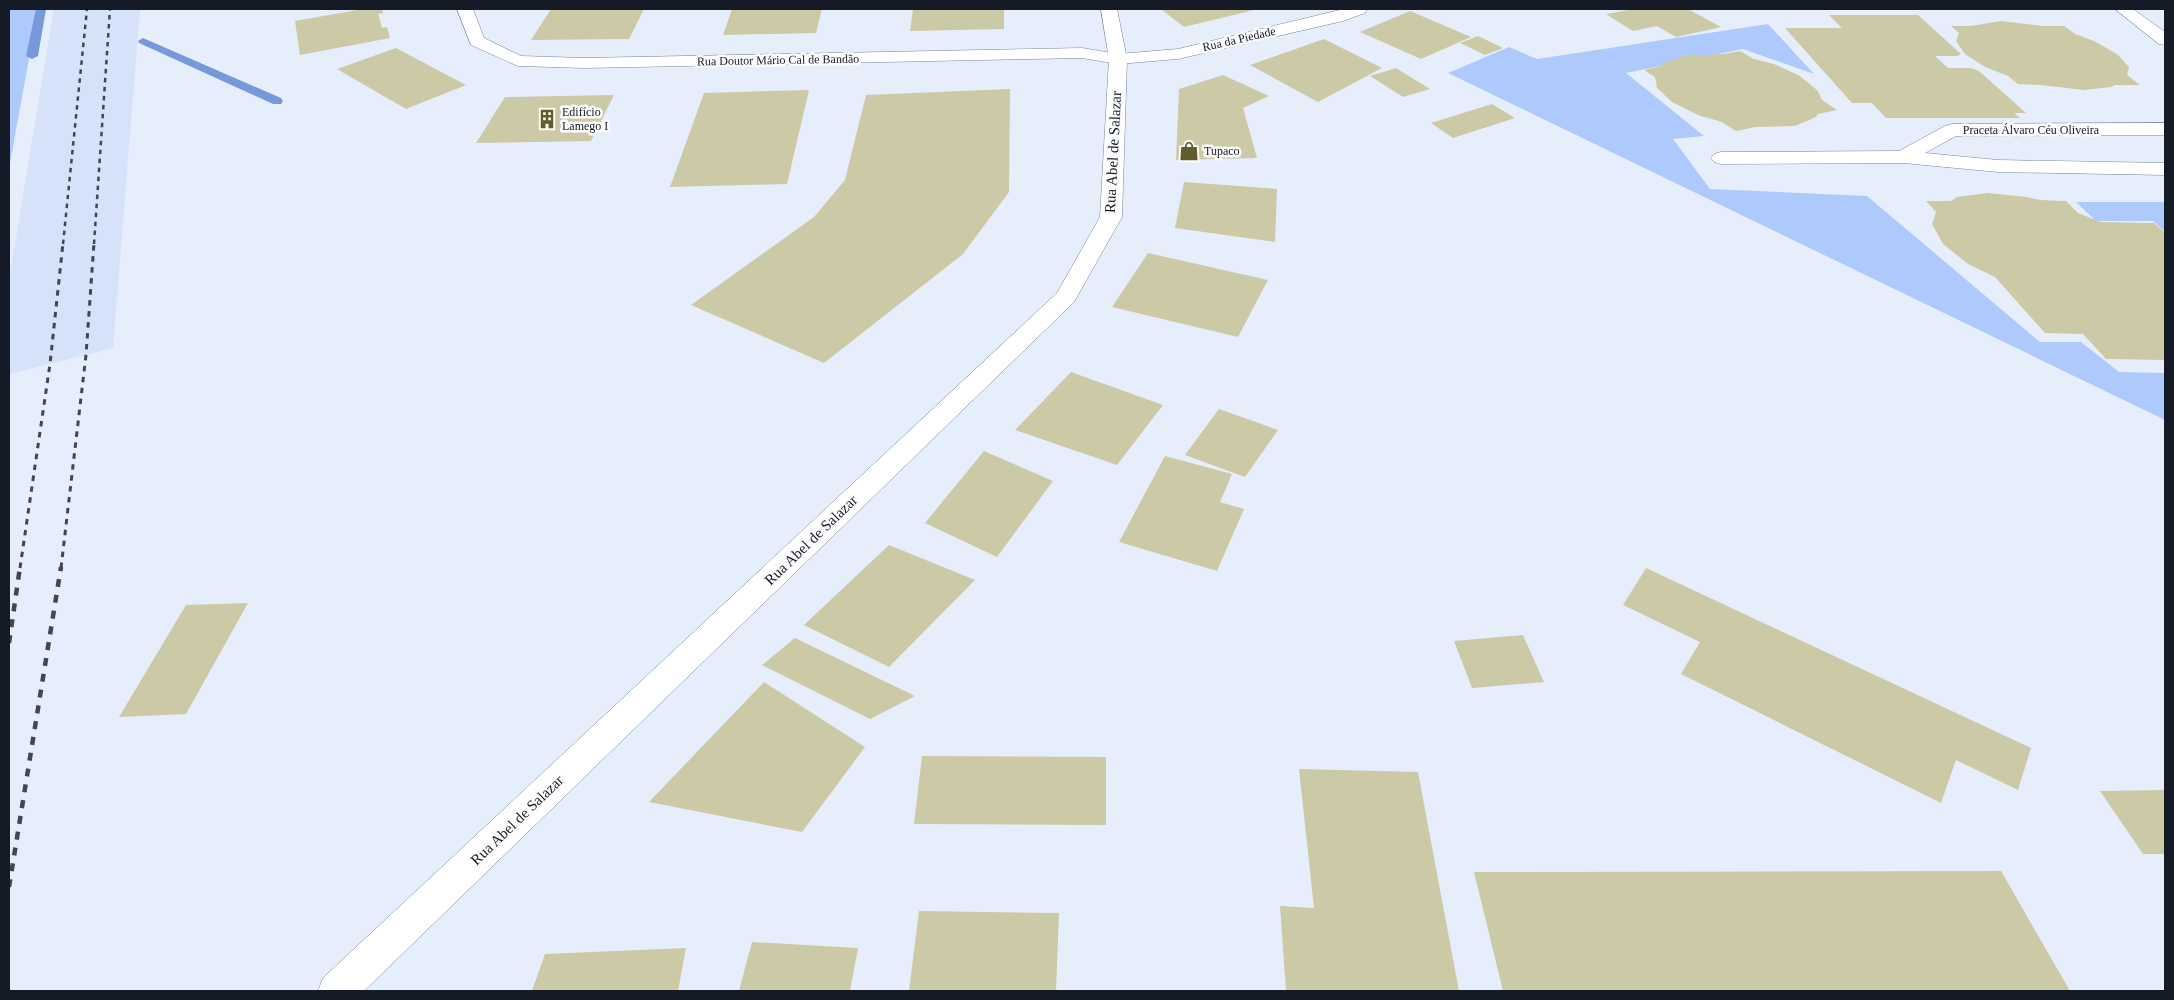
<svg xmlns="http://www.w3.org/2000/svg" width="2174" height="1000" viewBox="0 0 2174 1000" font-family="'Times New Roman',serif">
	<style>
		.built { fill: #d5e2f9 }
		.green { fill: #aecafc }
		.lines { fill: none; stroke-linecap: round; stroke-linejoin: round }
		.stream { fill: #7699d9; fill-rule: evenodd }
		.building { fill: #ccc9a6 }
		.minor-casing { stroke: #7484a1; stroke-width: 1 }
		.tertiary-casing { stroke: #7484a1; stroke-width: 1 }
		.minor { fill: #fff; fill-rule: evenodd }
		.tertiary { fill: #fff; fill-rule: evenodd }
		.rail-far2 { stroke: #404652; stroke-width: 2.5; stroke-dasharray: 4.5 4.5; stroke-linecap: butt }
		.rail-far1 { stroke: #404652; stroke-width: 3; stroke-dasharray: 5.5 5.5; stroke-linecap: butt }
		.rail { stroke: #404652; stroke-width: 4.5; stroke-dasharray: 8 8; stroke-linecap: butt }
		.labels { text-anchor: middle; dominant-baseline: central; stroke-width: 5; stroke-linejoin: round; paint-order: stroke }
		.far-street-label { font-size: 12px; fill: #151b26; stroke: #fbfbfb }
		.far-poi-label { font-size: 12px; fill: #151b26; stroke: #fbfbfb; text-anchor: start }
		.street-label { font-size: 15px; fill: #151b26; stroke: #fbfbfb }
	</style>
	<rect width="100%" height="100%" fill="#e7eefb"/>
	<polygon class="built" points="54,9 140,9 113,348 9,374 9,280"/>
	<g class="green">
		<polygon points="9,9 38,9 9,169"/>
		<polygon points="1768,24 1814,74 1743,49 1626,73 1704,136 1673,139 1710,189 1867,196 2040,342 2081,342 2119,372 2165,373 2165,420 1448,73 1509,47 1537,59"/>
		<polygon points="2076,202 2165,202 2165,232 2153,221 2096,221"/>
	</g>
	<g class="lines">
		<g class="stream">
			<polygon points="36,9 46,9 38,56 32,59 26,56"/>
			<polygon points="143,38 281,98 283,101 281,104 273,104 139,43 138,41"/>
		</g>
	</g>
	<g class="building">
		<polygon points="363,9 382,9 383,13 378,14 382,28 387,27 390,38 300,55 295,21"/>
		<polygon points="551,9 644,9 629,39 531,40"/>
		<polygon points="732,9 822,9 816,33 723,35"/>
		<polygon points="913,9 1004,9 1004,29 910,31"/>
		<polygon points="1165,9 1252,9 1254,10 1184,27 1162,10"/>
		<polygon points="1634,9 1688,9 1721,27 1676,37 1657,26 1633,31 1606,14"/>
		<polygon points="1410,11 1471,37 1421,59 1360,32"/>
		<polygon points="1829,15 1918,15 1961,54 1957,56 1935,56 1948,68 1971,68 1979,71 2026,113 2014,113 2020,118 1886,118 1872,103 1852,103 1785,28 1842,28"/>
		<polygon points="2001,21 2043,26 2064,26 2075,34 2094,41 2117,54 2129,67 2127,75 2140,85 2115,85 2111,87 2084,90 2041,85 2018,84 2008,76 1985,67 1965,54 1956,41 1959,33 1951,26 1971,26"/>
		<polygon points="1478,36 1503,48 1485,55 1460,43"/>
		<polygon points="1324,39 1382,68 1318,102 1250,65"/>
		<polygon points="396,48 466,85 406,109 337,69"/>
		<polygon points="1740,51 1754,59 1774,64 1800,76 1818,91 1822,100 1837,110 1818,114 1816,117 1795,126 1755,127 1736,131 1722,122 1698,115 1672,102 1657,88 1655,77 1644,70 1661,66 1664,63 1684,56 1723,54"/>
		<polygon points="1396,68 1430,89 1403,97 1370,76"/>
		<polygon points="1223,75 1269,96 1243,108 1257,158 1176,160 1179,89"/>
		<polygon points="1010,89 1009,192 963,254 824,363 691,305 814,217 845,180 866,95"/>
		<polygon points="809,90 787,184 670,187 704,93"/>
		<polygon points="614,95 591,141 476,143 505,97"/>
		<polygon points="1492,104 1515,118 1453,138 1431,123"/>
		<polygon points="1184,182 1277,189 1275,242 1175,228"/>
		<polygon points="1988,193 2026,197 2040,200 2066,201 2078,213 2101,222 2154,223 2165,233 2165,360 2106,359 2083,334 2045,333 1995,277 1968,264 1943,244 1932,224 1936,212 1926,201 1951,201 1957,197"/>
		<polygon points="1148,253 1268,280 1238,337 1112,307"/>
		<polygon points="1071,372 1163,405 1117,465 1015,430"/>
		<polygon points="1219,409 1278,430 1245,477 1185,455"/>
		<polygon points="984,451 1053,481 997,557 925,523"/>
		<polygon points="1165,456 1232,474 1220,502 1244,509 1217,571 1119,542"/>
		<polygon points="889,545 975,580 889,667 804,625"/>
		<polygon points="1646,568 2031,748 2018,790 1956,760 1941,803 1681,674 1700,642 1623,605"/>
		<polygon points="248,603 186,714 119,717 186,605"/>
		<polygon points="1523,635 1544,682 1472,688 1454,641"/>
		<polygon points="795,638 915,696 870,719 762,665"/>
		<polygon points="764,682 865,747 802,832 649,802"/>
		<polygon points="922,756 1106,757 1106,825 914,824"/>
		<polygon points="1299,769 1418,772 1459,991 1286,991 1280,906 1314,908"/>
		<polygon points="2165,790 2165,854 2143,854 2100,791"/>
		<polygon points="2001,871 2070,991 1503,991 1474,872"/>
		<polygon points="919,911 1059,913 1056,991 909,991"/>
		<polygon points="752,942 858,948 850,991 739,991"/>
		<polygon points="686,948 678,991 532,991 545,954"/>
	</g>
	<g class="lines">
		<defs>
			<g id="minor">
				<polygon points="457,9 473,9 484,38 521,56 584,58 1082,48 1118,54 1178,49 1344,9 1367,9 1365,13 1343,21 1178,59 1118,64 1082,58 584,68 518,66 471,45"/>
				<polygon points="2115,9 2133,9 2165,32 2165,45 2159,44"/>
				<polygon points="2165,123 2165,135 1956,136 1925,153 1998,160 2165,163 2165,175 1998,172 1903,163 1721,164 1714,162 1711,158 1714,154 1721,152 1899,151 1945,126 1952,124"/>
			</g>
			<polygon id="tertiary" points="1101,9 1117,9 1127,59 1122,217 1074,302 364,991 318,991 323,978 1057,293 1100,217 1109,59"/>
		</defs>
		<use href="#minor" class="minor-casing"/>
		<use href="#tertiary" class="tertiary-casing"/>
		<use href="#minor" class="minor"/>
		<use href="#tertiary" class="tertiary"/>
		<g class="rail-far2">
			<polyline points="63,244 87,9"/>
			<polyline points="94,244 110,9"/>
		</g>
		<g class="rail-far1">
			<polyline points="20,568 50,364 63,243"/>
			<polyline points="61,568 86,355 94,243"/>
		</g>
		<g class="rail">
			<polyline points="9,643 20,567"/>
			<polyline points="9,887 61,567"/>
		</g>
	</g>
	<defs>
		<symbol id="building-bare" viewBox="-9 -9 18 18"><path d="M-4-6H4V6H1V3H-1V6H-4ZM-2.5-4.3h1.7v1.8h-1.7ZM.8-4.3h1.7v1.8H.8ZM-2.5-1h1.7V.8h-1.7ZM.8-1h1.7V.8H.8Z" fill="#615c29" stroke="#fbfbfb" stroke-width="2.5" paint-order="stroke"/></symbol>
		<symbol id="shop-bare" viewBox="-9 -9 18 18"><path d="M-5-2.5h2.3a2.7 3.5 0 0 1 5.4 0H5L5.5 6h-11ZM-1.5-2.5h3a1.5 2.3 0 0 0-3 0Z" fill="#615c29" stroke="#fbfbfb" stroke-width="2.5" paint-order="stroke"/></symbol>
	</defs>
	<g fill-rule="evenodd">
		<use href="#building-bare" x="533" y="105" width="28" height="28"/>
		<use href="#shop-bare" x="1175" y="137" width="28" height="28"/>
	</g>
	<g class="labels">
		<g class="far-street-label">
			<text transform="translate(1239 39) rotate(-13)">Rua da Piedade</text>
			<text transform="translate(778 60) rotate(-1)">Rua Doutor Mário Cal de Bandão</text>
			<text x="2031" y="130">Praceta Álvaro Céu Oliveira</text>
		</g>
		<g class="far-poi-label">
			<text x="562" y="112">Edifício<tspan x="562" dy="14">Lamego I</tspan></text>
			<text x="1204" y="151">Tupaco</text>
		</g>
		<g class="street-label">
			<text transform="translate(1113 152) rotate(-87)">Rua Abel de Salazar</text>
			<text transform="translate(811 540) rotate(-44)">Rua Abel de Salazar</text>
			<text transform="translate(517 820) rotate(-44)">Rua Abel de Salazar</text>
		</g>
	</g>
	<rect width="2174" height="1000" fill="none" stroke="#151b26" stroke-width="20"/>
</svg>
